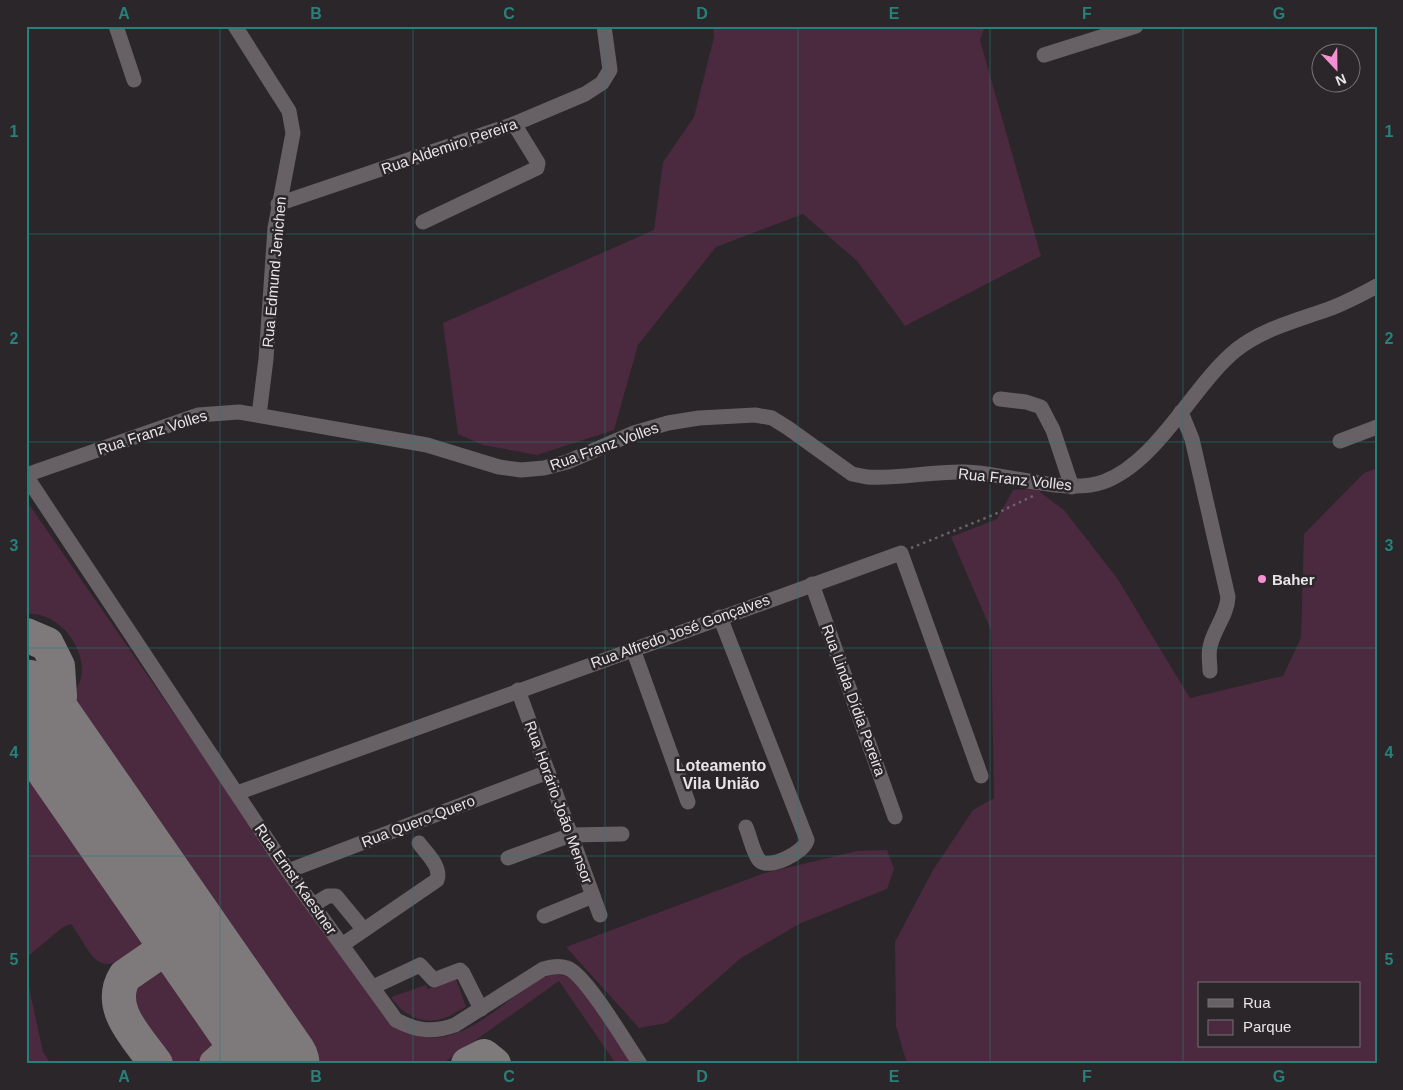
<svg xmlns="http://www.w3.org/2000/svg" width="1403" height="1090" viewBox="0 0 1403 1090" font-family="Helvetica,sans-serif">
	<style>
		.green { fill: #4b293f; fill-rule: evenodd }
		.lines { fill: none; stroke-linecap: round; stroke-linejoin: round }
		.taxiway { stroke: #7e7a7c; stroke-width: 34 }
		.runway { stroke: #7e7a7c; stroke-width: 85 }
		.path { stroke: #696467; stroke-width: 2.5; stroke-dasharray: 2.5 4; stroke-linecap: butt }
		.minor { stroke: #676064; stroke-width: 15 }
		.grid { fill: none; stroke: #25817a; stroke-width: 1; stroke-opacity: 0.55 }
		.poi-dot { fill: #f591d2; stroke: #2b2629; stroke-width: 2 }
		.labels { text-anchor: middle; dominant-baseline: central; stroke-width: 5; stroke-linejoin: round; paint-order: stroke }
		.street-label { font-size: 15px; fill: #e9e5e7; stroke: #2b2629 }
		.poi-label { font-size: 15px; font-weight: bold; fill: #e9e5e7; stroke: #2b2629; text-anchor: start }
		.neighbourhood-label { font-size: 16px; font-weight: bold; fill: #e9e5e7; stroke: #2b2629 }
		.neatline { fill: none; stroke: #25817a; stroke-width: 2 }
		.grid-label { font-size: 16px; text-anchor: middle; font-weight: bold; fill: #25817a }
	</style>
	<rect width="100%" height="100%" fill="#2b2629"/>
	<g class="green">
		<polygon points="713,26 985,26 980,40 1041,256 905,326 857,261 803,214 716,247 638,345 614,430 537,455 483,445 458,434 443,323 654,230 663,162 694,117 714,37"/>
		<path d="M 1377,468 L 1377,1064 L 907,1064 L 896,1026 L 895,942 L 933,870 L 973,810 L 994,798 L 991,630 L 951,537 L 997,519 L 1013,490 L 1036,489 L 1064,510 L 1117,578 L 1190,698 L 1283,676 L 1301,638 L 1304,534 L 1364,473 ZM 1199,984 L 1359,984 L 1359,1046 L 1199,1046 Z"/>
		<path d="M 26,500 L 381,1012 C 438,1070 484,1017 535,981 C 545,976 557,972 568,977 C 584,985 619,1046 632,1064 L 616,1064 L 559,981 L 442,1064 L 310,1064 L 71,717 C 66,701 81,687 82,672 C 83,643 56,611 26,614 Z"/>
		<path d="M 26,751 L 147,929 C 148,943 143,947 132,954 C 94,979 92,952 71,924 L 63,927 L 26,958 Z"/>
		<polygon points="887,850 894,869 887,889 801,923 741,958 667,1023 639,1028 566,947 765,873 857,851"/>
		<path d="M 167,967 L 175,969 L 219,1030 C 218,1044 212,1050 201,1058 C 194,1063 182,1067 172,1064 C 159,1060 125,1006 130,993 C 132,986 142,982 147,977 C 154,972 159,968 167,967 Z"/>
		<polygon points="26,973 43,1052 51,1064 26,1064"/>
		<path d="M 456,979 L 466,1007 C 457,1011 450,1017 441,1019 C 421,1025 402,1014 391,997 L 426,985 L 428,989 Z"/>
	</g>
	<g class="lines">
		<g class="taxiway">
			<polyline points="26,635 47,644 58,666 60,696 55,734 67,761"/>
			<path d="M 222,1059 C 241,1053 261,1046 275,1064"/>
			<path d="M 156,1064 C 138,1038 105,1008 125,976 L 186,934"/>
			<path d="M 216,1064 C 240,1046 245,1026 232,1000"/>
			<polyline points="468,1064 484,1056 494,1064"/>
		</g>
		<polyline class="runway" points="26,702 277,1064"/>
		<polyline class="path" points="911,548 993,515 1033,496"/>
		<g class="minor">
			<polyline points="116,26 134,80"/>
			<polyline points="235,26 289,111 293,133 275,228 266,359 259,415"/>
			<polyline points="1044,55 1136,26"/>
			<polyline points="278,204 514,124 585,94 602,83 610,70 604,26"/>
			<polyline points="423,222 537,168 538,163 514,124"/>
			<polyline points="1000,399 1026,402 1041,407 1053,430 1072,487"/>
			<path d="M 1181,412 L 1192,439 L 1228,597 C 1227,616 1214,628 1210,647 C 1208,654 1210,663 1210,671"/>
			<polyline points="1340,441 1377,427"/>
			<path d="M 26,475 L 198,415 L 239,412 L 427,445 L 499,467 L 521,470 L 544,468 L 567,462 L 634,433 L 668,423 L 699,418 L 755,415 L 772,418 L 788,428 L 852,474 L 867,477 C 900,479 932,471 965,472 C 1005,473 1066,495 1103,482 C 1158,462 1193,385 1236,350 C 1263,329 1295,321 1326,310 C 1344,304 1360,295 1377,286"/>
			<path d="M 26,476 L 288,871 L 396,1020 C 417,1031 433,1033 455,1025 L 543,969 C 551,967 559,965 567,968 C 585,973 627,1045 640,1064"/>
			<polyline points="812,584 895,817"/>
			<path d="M 720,617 L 807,840 C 805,852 768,871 759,860 C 753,852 750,837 746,827"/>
			<polyline points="633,649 688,802"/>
			<polyline points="518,690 600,915"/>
			<polyline points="237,793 901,553 981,776"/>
			<polyline points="508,858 571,835 622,834"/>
			<polyline points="288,871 548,772"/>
			<polyline points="313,905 328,896 336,896 364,930"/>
			<polyline points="544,916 593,896"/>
			<path d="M 342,945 L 437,880 C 442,867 426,853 419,843"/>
			<polyline points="373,987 420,965 434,980 460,970 463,973 481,1009"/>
		</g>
	</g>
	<path class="grid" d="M 220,26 L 220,1064M 413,26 L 413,1064M 605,26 L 605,1064M 798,26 L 798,1064M 990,26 L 990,1064M 1183,26 L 1183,1064M 26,234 L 1377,234M 26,442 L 1377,442M 26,648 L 1377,648M 26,856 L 1377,856"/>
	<circle class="poi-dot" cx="1262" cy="579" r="5"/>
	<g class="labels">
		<g class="street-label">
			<text transform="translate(449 146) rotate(-19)">Rua Aldemiro Pereira</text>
			<text transform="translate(274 272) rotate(-85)">Rua Edmund Jenichen</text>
			<text transform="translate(152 432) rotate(-18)">Rua Franz Volles</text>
			<text transform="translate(604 446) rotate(-20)">Rua Franz Volles</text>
			<text transform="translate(1015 479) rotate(6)">Rua Franz Volles</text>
			<text transform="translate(680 631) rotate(-20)">Rua Alfredo José Gonçalves</text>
			<text transform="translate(854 700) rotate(70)">Rua Linda Dídia Pereira</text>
			<text transform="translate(559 802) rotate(70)">Rua Horário João Mensor</text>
			<text transform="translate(418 821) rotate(-21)">Rua Quero-Quero</text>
			<text transform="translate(296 879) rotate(55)">Rua Ernst Kaestner</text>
		</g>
		<g class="poi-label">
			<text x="1272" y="579">Baher</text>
		</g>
		<g class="neighbourhood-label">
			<text x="721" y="765">Loteamento<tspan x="721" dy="18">Vila União</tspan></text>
		</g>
	</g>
	<rect width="1403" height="1090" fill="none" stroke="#2b2629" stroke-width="55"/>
	<rect x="1198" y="982" width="162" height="65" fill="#2b2629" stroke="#777275"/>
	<rect x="1208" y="999" width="25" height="8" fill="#676064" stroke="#777275"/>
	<text x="1243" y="1008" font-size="15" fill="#e9e5e7">Rua</text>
	<rect x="1208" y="1020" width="25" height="15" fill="#4b293f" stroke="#777275"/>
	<text x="1243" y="1032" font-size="15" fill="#e9e5e7">Parque</text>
	<g transform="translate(1336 68) rotate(158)"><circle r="24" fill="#2b2629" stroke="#777275"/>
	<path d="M0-4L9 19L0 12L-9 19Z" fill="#f591d2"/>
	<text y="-8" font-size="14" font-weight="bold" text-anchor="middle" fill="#e9e5e7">N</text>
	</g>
	<rect x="28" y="28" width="1348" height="1034" class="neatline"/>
	<g class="grid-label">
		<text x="124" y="19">A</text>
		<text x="316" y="19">B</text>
		<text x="509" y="19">C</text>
		<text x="702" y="19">D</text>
		<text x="894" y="19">E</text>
		<text x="1087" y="19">F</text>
		<text x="1279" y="19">G</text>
		<text x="14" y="137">1</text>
		<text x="1389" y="137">1</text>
		<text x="14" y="344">2</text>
		<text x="1389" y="344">2</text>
		<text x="14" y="551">3</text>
		<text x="1389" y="551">3</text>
		<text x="14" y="758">4</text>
		<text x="1389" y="758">4</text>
		<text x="14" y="965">5</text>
		<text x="1389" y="965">5</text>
		<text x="124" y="1082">A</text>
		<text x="316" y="1082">B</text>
		<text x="509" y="1082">C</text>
		<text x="702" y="1082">D</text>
		<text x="894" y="1082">E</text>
		<text x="1087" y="1082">F</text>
		<text x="1279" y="1082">G</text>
	</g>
</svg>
